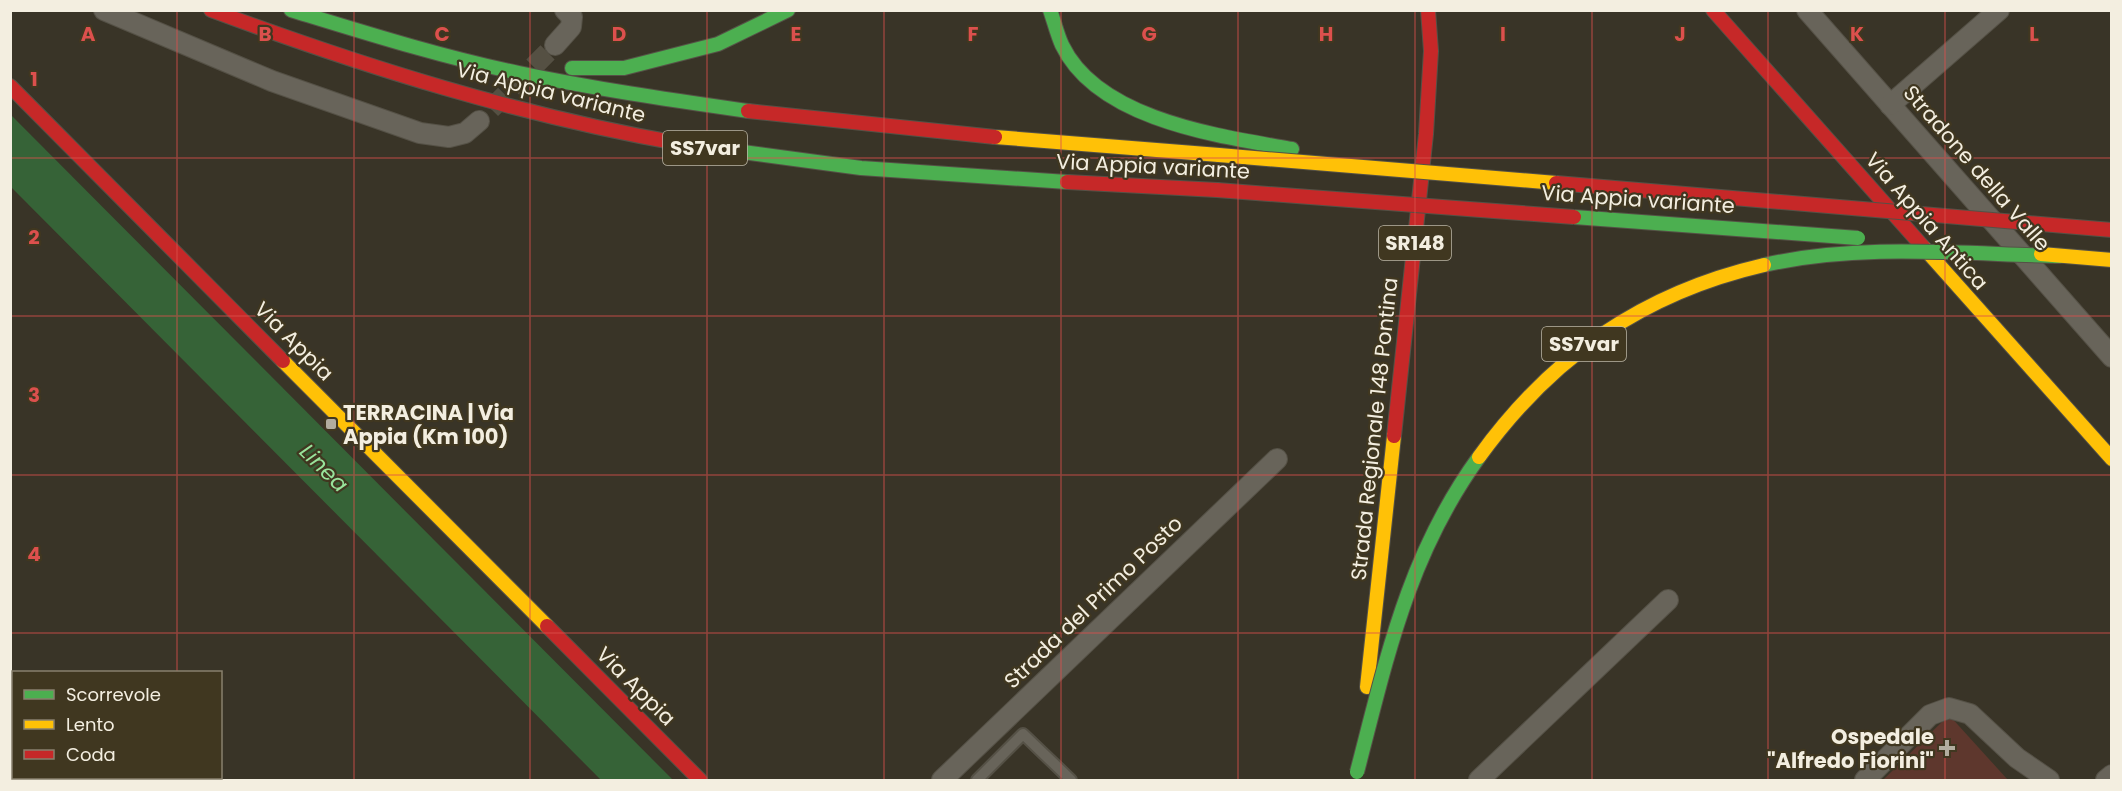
<svg xmlns="http://www.w3.org/2000/svg" width="2122" height="791" viewBox="0 0 2122 791" font-family="Poppins,sans-serif">
	<style>
		.green { fill: #5e372d }
		.water { fill: #366337 }
		.lines { fill: none; stroke-linecap: round; stroke-linejoin: round }
		.street-tunnel { stroke: #555043; stroke-width: 20; stroke-dasharray: 20 10; stroke-linecap: butt }
		.lane-casing { stroke: #555146; stroke-width: 14 }
		.street-casing { stroke: #555146; stroke-width: 22 }
		.fast-casing { stroke: #555146; stroke-width: 16 }
		.slow-casing { stroke: #555146; stroke-width: 16 }
		.jam-casing { stroke: #555146; stroke-width: 16 }
		.lane { stroke: #68645a; stroke-width: 10 }
		.street { stroke: #68645a; stroke-width: 20 }
		.fast { stroke: #4caf50; stroke-width: 14 }
		.slow { stroke: #ffc107; stroke-width: 14 }
		.jam { stroke: #c62828; stroke-width: 14 }
		.fast-bridge-casing { stroke: #555146; stroke-width: 16; stroke-linecap: butt }
		.slow-bridge-casing { stroke: #555146; stroke-width: 16; stroke-linecap: butt }
		.jam-bridge-casing { stroke: #555146; stroke-width: 16; stroke-linecap: butt }
		.fast-bridge { stroke: #4caf50; stroke-width: 14 }
		.slow-bridge { stroke: #ffc107; stroke-width: 14 }
		.jam-bridge { stroke: #c62828; stroke-width: 14 }
		.grid { fill: none; stroke: #dc504d; stroke-width: 1.5; stroke-opacity: 0.55 }
		.poi-dot { fill: #b2ad9f; stroke: #403720; stroke-width: 2 }
		.labels { text-anchor: middle; dominant-baseline: central; stroke-width: 4.5; stroke-linejoin: round; paint-order: stroke }
		.shield { fill: #403720; stroke: #bdb7a6; stroke-width: 1.5 }
		.shield-label { font-size: 20px; font-weight: bold; fill: #f3eee0 }
		.street-label { font-size: 21px; fill: #f3eee0; stroke: #403720 }
		.poi-label { font-size: 21px; font-weight: bold; fill: #f3eee0; stroke: #403720; text-anchor: start }
		.water-label { font-size: 22px; font-style: italic; fill: #98e39b; stroke: #403720 }
		.grid-label { font-size: 20px; text-anchor: middle; font-weight: bold; fill: #dc504d; stroke: #403720; stroke-width: 4.5; stroke-linejoin: round; paint-order: stroke }
	</style>
	<rect width="100%" height="100%" fill="#393427"/>
	<polygon class="green" points="1949,715 2008,780 1883,780"/>
	<polygon class="water" points="10,115 11,115 673,780 601,780 11,187"/>
	<g class="lines">
		<polyline class="street-tunnel" points="491,109 555,45"/>
		<defs>
			<polyline id="lane" points="977,780 1023,734 1071,780"/>
			<g id="street">
				<polyline points="104,10 272,81 420,133 449,137 465,133 479,121"/>
				<polyline points="1807,10 2112,357"/>
				<polyline points="555,45 571,27 572,17 565,10"/>
				<polyline points="1890,105 1999,10"/>
				<polyline points="942,780 1277,459"/>
				<polyline points="1479,780 1668,600"/>
				<polyline points="1865,780 1930,715 1949,708 1970,714 2017,758 2049,780"/>
				<polyline points="2106,780 2112,775"/>
			</g>
			<g id="fast">
				<path d="M 291,10 C 366,33 442,57 519,73 C 595,89 672,100 748,111"/>
				<path d="M 1050,10 C 1054,21 1057,34 1062,45 C 1098,120 1219,136 1292,149"/>
				<polyline points="572,68 624,68 718,44 788,10"/>
				<polyline points="683,144 861,168 1067,182"/>
			</g>
			<g id="slow">
				<polyline points="995,137 1219,155"/>
				<polyline points="1924,248 2112,459"/>
				<polyline points="283,361 547,626"/>
				<polyline points="1367,687 1394,436"/>
			</g>
			<g id="jam">
				<path d="M 211,10 C 365,67 521,116 683,144"/>
				<polyline points="1713,10 1924,248"/>
				<polyline points="10,86 283,361"/>
				<polyline points="748,111 995,137"/>
				<polyline points="1067,182 1217,190"/>
				<polyline points="1394,436 1426,134 1431,51 1428,10"/>
				<polyline points="547,626 700,780"/>
			</g>
		</defs>
		<use href="#lane" class="lane-casing"/>
		<use href="#street" class="street-casing"/>
		<use href="#fast" class="fast-casing"/>
		<use href="#slow" class="slow-casing"/>
		<use href="#jam" class="jam-casing"/>
		<use href="#lane" class="lane"/>
		<use href="#street" class="street"/>
		<use href="#fast" class="fast"/>
		<use href="#slow" class="slow"/>
		<use href="#jam" class="jam"/>
		<defs>
			<g id="fast-bridge">
				<polyline points="1574,217 1858,238"/>
				<path d="M 1764,265 C 1860,243 1963,254 2061,256"/>
				<path d="M 1357,772 C 1387,657 1408,555 1479,457"/>
			</g>
			<g id="slow-bridge">
				<polyline points="1219,155 1556,183"/>
				<polyline points="2041,254 2112,260"/>
				<path d="M 1479,457 C 1552,356 1643,293 1764,265"/>
			</g>
			<g id="jam-bridge">
				<polyline points="1556,183 2112,230"/>
				<polyline points="1217,190 1574,217"/>
			</g>
		</defs>
		<use href="#fast-bridge" class="fast-bridge-casing"/>
		<use href="#slow-bridge" class="slow-bridge-casing"/>
		<use href="#jam-bridge" class="jam-bridge-casing"/>
		<use href="#fast-bridge" class="fast-bridge"/>
		<use href="#slow-bridge" class="slow-bridge"/>
		<use href="#jam-bridge" class="jam-bridge"/>
	</g>
	<path class="grid" d="M 177,10 L 177,672M 354,10 L 354,780M 530,10 L 530,780M 707,10 L 707,780M 884,10 L 884,780M 1061,10 L 1061,780M 1238,10 L 1238,780M 1415,10 L 1415,780M 1592,10 L 1592,780M 1768,10 L 1768,780M 1945,10 L 1945,780M 10,158 L 2112,158M 10,316 L 2112,316M 10,475 L 2112,475M 10,633 L 2112,633M 177,778 L 177,780"/>
	<g class="poi-dot">
		<rect x="325" y="418" width="12" height="12" rx="3"/>
		<path d="M1944 739h6v6h6v6h-6v6h-6v-6h-6v-6h6z"/>
	</g>
	<g class="labels">
		<g class="shield">
			<rect x="663" y="131" width="84" height="34" rx="4.5"/>
			<rect x="1379" y="226" width="72" height="34" rx="4.5"/>
			<rect x="1542" y="327" width="84" height="34" rx="4.5"/>
		</g>
		<g class="shield-label">
			<text x="705" y="148">SS7var</text>
			<text x="1415" y="243">SR148</text>
			<text x="1584" y="344">SS7var</text>
		</g>
		<g class="street-label">
			<text transform="translate(551 92) rotate(14)">Via Appia variante</text>
			<text transform="translate(1153 166) rotate(3)">Via Appia variante</text>
			<text transform="translate(1977 168) rotate(49)">Stradone della Valle</text>
			<text transform="translate(1638 199) rotate(4)">Via Appia variante</text>
			<text transform="translate(1927 221) rotate(49)">Via Appia Antica</text>
			<text transform="translate(294 341) rotate(45)">Via Appia</text>
			<text transform="translate(1374 429) rotate(-84)">Strada Regionale 148 Pontina</text>
			<text transform="translate(1093 602) rotate(-44)">Strada del Primo Posto</text>
			<text transform="translate(636 686) rotate(45)">Via Appia</text>
		</g>
		<g class="poi-label">
			<text x="343" y="412">TERRACINA | Via<tspan x="343" dy="24">Appia (Km 100)</tspan></text>
			<text x="1934" y="736" text-anchor="end">Ospedale<tspan x="1934" dy="24">"Alfredo Fiorini"</tspan></text>
		</g>
		<g class="water-label">
			<text transform="translate(324 468) rotate(45)">Linea</text>
		</g>
	</g>
	<g class="grid-label">
		<text x="88" y="41">A</text>
		<text x="265" y="41">B</text>
		<text x="442" y="41">C</text>
		<text x="619" y="41">D</text>
		<text x="796" y="41">E</text>
		<text x="973" y="41">F</text>
		<text x="1149" y="41">G</text>
		<text x="1326" y="41">H</text>
		<text x="1503" y="41">I</text>
		<text x="1680" y="41">J</text>
		<text x="1857" y="41">K</text>
		<text x="2034" y="41">L</text>
		<text x="34" y="86">1</text>
		<text x="34" y="244">2</text>
		<text x="34" y="402">3</text>
		<text x="34" y="561">4</text>
	</g>
	<rect width="2122" height="791" fill="none" stroke="#f3eee0" stroke-width="24"/>
	<rect x="12" y="671" width="210" height="108" fill="#403720" stroke="#88806d" stroke-width="1.5"/>
	<rect x="24" y="690" width="30" height="9" fill="#4caf50" stroke="#88806d" stroke-width="1.5"/>
	<text x="66" y="701" font-size="18" fill="#f3eee0">Scorrevole</text>
	<rect x="24" y="720" width="30" height="9" fill="#ffc107" stroke="#88806d" stroke-width="1.5"/>
	<text x="66" y="731" font-size="18" fill="#f3eee0">Lento</text>
	<rect x="24" y="750" width="30" height="9" fill="#c62828" stroke="#88806d" stroke-width="1.5"/>
	<text x="66" y="761" font-size="18" fill="#f3eee0">Coda</text>
</svg>
